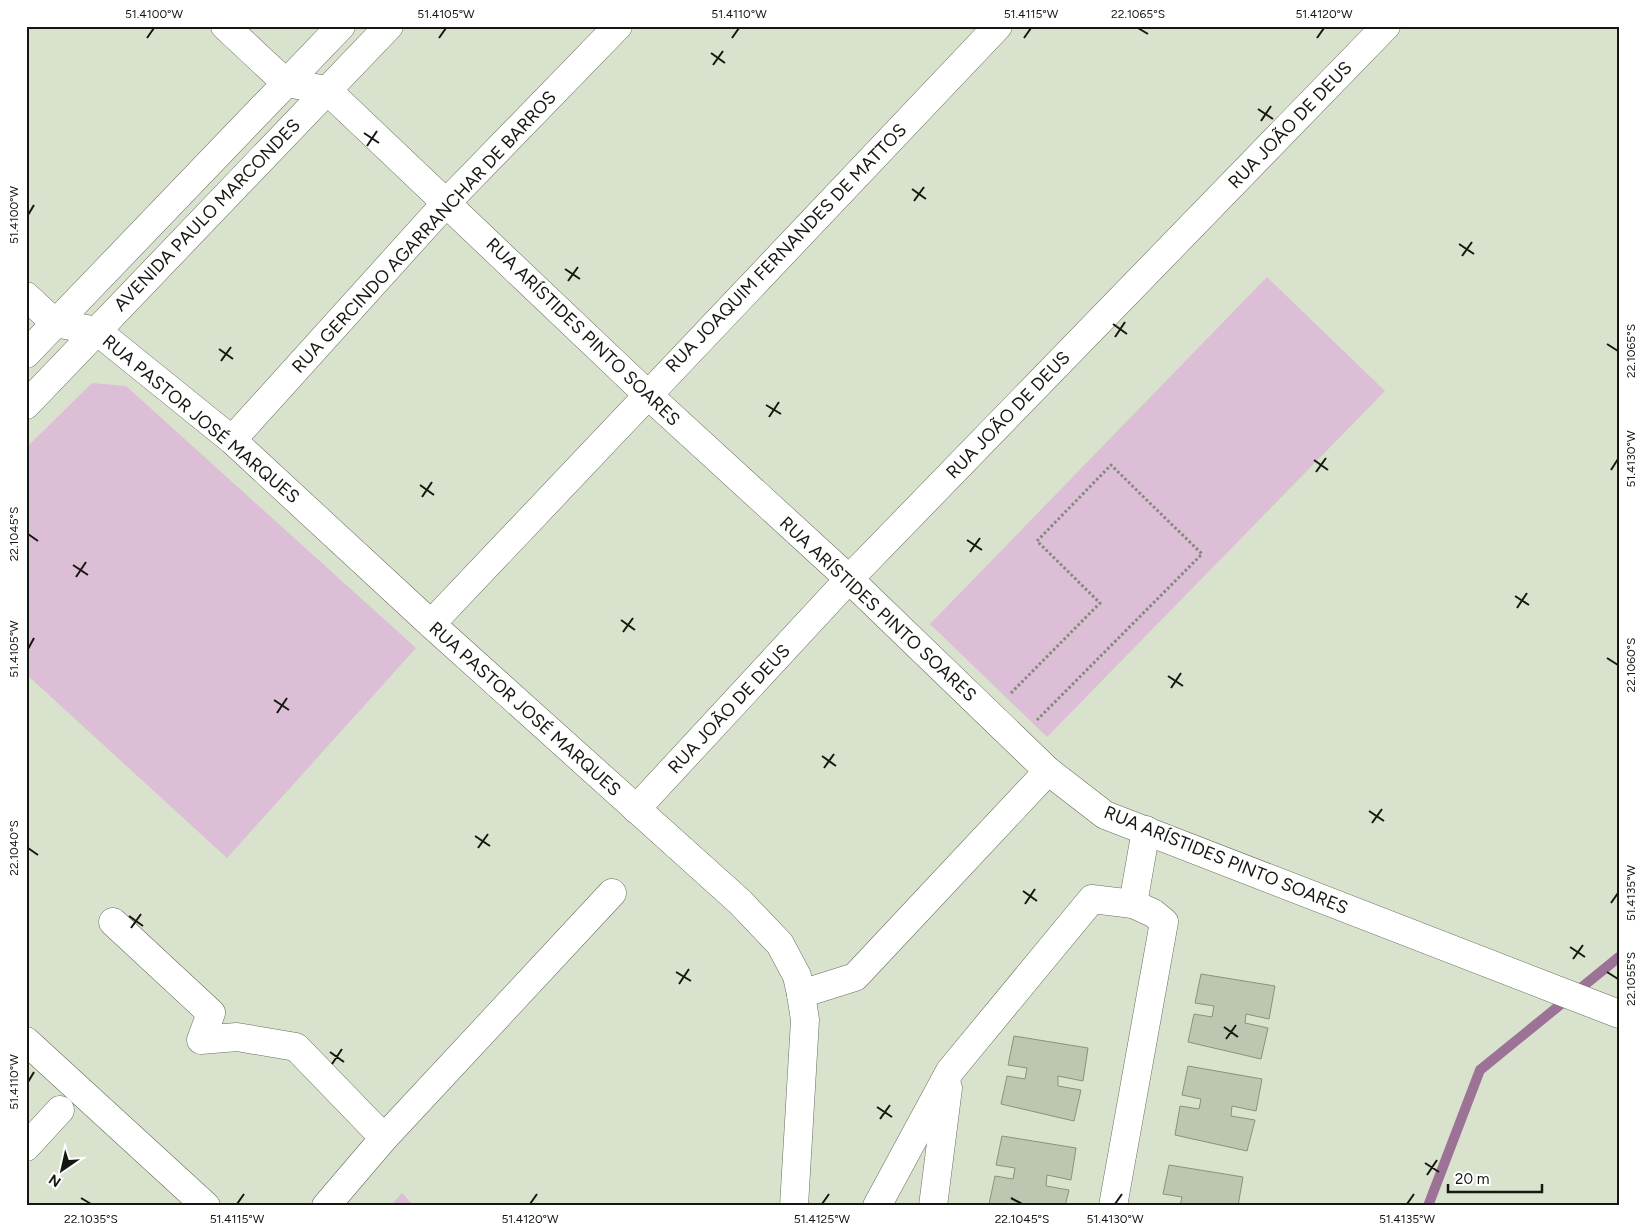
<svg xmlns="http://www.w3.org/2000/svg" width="1645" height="1232" viewBox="0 0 1645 1232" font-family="Figtree,sans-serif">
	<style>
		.green { fill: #dcbed7 }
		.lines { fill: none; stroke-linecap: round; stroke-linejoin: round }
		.stream { stroke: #9c7397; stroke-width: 10 }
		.building { fill: #bdc6b0; stroke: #8a927d }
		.minor-casing { stroke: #666e5a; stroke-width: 29 }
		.tertiary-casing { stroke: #666e5a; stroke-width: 29 }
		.path { stroke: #838979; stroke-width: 3; stroke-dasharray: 2.5 2.5; stroke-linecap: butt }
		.minor { stroke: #fff; stroke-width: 28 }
		.tertiary { stroke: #fff; stroke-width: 28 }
		.ticks { fill: none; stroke: #151810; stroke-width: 2 }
		.labels { text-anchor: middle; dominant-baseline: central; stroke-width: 4; stroke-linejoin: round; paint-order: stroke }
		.street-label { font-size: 18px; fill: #151810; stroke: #fff }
		.neatline { fill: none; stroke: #151810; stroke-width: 2 }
		.ticks-label { font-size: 12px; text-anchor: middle; fill: #151810 }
	</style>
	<rect width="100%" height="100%" fill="#d9e2cc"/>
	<g class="green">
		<polygon points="1267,277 1385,391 1047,737 930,624"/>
		<polygon points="92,383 126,386 416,648 227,858 26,674 26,448"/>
		<polygon points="402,1193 414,1206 390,1206"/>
	</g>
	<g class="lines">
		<polyline class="stream" points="1428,1206 1480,1070 1619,957"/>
	</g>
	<g class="building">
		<polygon points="1201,974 1275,986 1269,1019 1246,1014 1245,1023 1268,1028 1261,1059 1188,1042 1194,1014 1212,1017 1214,1006 1195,1003"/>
		<polygon points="1014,1036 1088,1048 1083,1081 1058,1076 1058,1086 1081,1090 1074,1121 1001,1104 1007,1076 1025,1079 1027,1068 1008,1065"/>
		<polygon points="1188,1066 1262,1079 1256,1111 1232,1106 1231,1116 1255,1120 1247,1151 1175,1135 1180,1106 1199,1109 1201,1099 1182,1095"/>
		<polygon points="1002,1136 1076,1148 1071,1180 1047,1175 1046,1186 1069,1190 1065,1206 989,1204 995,1176 1013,1179 1015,1168 996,1165"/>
		<polygon points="1169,1165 1243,1177 1238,1206 1213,1204 1213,1206 1180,1206 1182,1197 1163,1194"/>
	</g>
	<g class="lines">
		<defs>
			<g id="minor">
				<polyline points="225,26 286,83 327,90 647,394 849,579 1048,771 1105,815 1619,1014"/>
				<polyline points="26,296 55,323 97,331 232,440 431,624 740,902 780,944 797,976 801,994 805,1020 794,1206"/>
				<polyline points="232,440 447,202 618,26"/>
				<polyline points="431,624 998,26"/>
				<polyline points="636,809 849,579 1386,26"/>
				<polyline points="113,922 211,1013 201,1040 237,1037 296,1047 384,1138"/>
				<polyline points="801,994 855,977 1048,771"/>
				<polyline points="26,1041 206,1206"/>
				<polyline points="26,1147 60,1110"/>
				<polyline points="326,1206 384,1138 612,893"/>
				<polyline points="877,1206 950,1071 1092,899 1133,904 1146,830"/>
				<polyline points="933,1206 948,1088"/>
				<polyline points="1113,1206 1164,922 1153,913 1133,904"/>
			</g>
			<g id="tertiary">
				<polyline points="26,354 341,26"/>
				<polyline points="26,405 389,26"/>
			</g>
		</defs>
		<use href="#minor" class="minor-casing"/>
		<use href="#tertiary" class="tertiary-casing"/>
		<polyline class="path" points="1011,693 1100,603 1037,541 1111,465 1202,554 1037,720"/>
		<use href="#minor" class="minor"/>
		<use href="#tertiary" class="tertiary"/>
	</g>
	<path class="ticks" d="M 1138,28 L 1148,34M 147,38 L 154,28M 439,38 L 446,28M 732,38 L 739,28M 1024,38 L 1031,28M 1317,38 L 1324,28M 711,53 L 725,63M 713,65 L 723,51M 1258,109 L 1273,119M 1261,121 L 1271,106M 364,133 L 379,143M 367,146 L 377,131M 912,189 L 926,199M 914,201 L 924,187M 28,215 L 34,205M 1459,244 L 1474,254M 1462,256 L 1472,242M 565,269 L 580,279M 568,281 L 578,267M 1113,324 L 1127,334M 1115,337 L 1125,322M 1607,344 L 1618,351M 219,349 L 233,359M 221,361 L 231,347M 766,405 L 781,414M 769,417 L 779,402M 1314,460 L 1328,470M 1611,470 L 1618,459M 1316,472 L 1326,458M 420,485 L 434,495M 422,497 L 432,482M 28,534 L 38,541M 967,540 L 982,550M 970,552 L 980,538M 73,565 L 88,575M 76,577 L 86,562M 1515,596 L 1529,605M 1517,608 L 1527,593M 621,620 L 635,630M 623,632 L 633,618M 28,649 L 34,638M 1607,658 L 1618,665M 1168,676 L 1183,686M 1171,688 L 1181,673M 274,700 L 289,710M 277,713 L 287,698M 822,756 L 836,766M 824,768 L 834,754M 1369,811 L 1384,821M 1372,823 L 1382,809M 475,836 L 490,846M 28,848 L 38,855M 478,848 L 488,834M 1023,891 L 1037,901M 1611,903 L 1618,893M 1025,904 L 1035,889M 129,916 L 143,926M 131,928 L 141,914M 1570,947 L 1585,957M 1573,959 L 1583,945M 676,972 L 691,981M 1607,972 L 1618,979M 679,984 L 689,969M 1224,1027 L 1238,1037M 1226,1039 L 1236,1025M 330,1052 L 344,1062M 332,1064 L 342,1049M 28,1082 L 34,1072M 877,1107 L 892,1117M 880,1119 L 890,1105M 1425,1163 L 1439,1172M 1427,1175 L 1437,1160M 81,1198 L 91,1204M 1011,1198 L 1022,1204M 237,1204 L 244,1194M 530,1204 L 537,1194M 822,1204 L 829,1194M 1115,1204 L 1122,1194M 1407,1204 L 1414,1194"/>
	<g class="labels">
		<g class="street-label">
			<text transform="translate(1290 125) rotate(-46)">RUA JOÃO DE DEUS</text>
			<text transform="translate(207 215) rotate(-46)">AVENIDA PAULO MARCONDES</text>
			<text transform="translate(424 232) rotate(-47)">RUA GERCINDO AGARRANCHAR DE BARROS</text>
			<text transform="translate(786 248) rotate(-46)">RUA JOAQUIM FERNANDES DE MATTOS</text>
			<text transform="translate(583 332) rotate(44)">RUA ARÍSTIDES PINTO SOARES</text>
			<text transform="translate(1008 415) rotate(-46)">RUA JOÃO DE DEUS</text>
			<text transform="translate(201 419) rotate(40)">RUA PASTOR JOSÉ MARQUES</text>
			<text transform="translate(878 609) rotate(43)">RUA ARÍSTIDES PINTO SOARES</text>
			<text transform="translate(525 709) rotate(42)">RUA PASTOR JOSÉ MARQUES</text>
			<text transform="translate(729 709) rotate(-47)">RUA JOÃO DE DEUS</text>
			<text transform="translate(1226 860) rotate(22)">RUA ARÍSTIDES PINTO SOARES</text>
		</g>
	</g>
	<rect width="1645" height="1232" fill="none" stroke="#ffffff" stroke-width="55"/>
	<g transform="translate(62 1170) rotate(214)" stroke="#ffffff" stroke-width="4" paint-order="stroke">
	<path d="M0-4L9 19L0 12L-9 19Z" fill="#151810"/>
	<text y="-8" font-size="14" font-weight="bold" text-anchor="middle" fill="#151810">N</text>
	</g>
	<path d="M1448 1184v8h94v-8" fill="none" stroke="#151810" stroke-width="2.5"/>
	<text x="1455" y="1184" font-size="15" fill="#151810" stroke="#ffffff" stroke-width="4" paint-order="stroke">20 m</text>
	<rect x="28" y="28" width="1590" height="1176" class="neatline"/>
	<g class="ticks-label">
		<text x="154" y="18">51.4100°W</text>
		<text x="446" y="18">51.4105°W</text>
		<text x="739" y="18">51.4110°W</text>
		<text x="1031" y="18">51.4115°W</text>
		<text x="1138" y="18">22.1065°S</text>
		<text x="1324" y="18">51.4120°W</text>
		<text transform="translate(14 215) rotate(-90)" y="4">51.4100°W</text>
		<text transform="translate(1631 351) rotate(-90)" y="4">22.1065°S</text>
		<text transform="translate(1631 459) rotate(-90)" y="4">51.4130°W</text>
		<text transform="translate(14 534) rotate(-90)" y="4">22.1045°S</text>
		<text transform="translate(14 649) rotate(-90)" y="4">51.4105°W</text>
		<text transform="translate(1631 665) rotate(-90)" y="4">22.1060°S</text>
		<text transform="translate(14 848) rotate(-90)" y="4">22.1040°S</text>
		<text transform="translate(1631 893) rotate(-90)" y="4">51.4135°W</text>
		<text transform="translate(1631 979) rotate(-90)" y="4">22.1055°S</text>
		<text transform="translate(14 1082) rotate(-90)" y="4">51.4110°W</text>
		<text x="91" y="1223">22.1035°S</text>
		<text x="237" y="1223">51.4115°W</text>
		<text x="530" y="1223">51.4120°W</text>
		<text x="822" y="1223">51.4125°W</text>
		<text x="1022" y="1223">22.1045°S</text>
		<text x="1115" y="1223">51.4130°W</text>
		<text x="1407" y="1223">51.4135°W</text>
	</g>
</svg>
